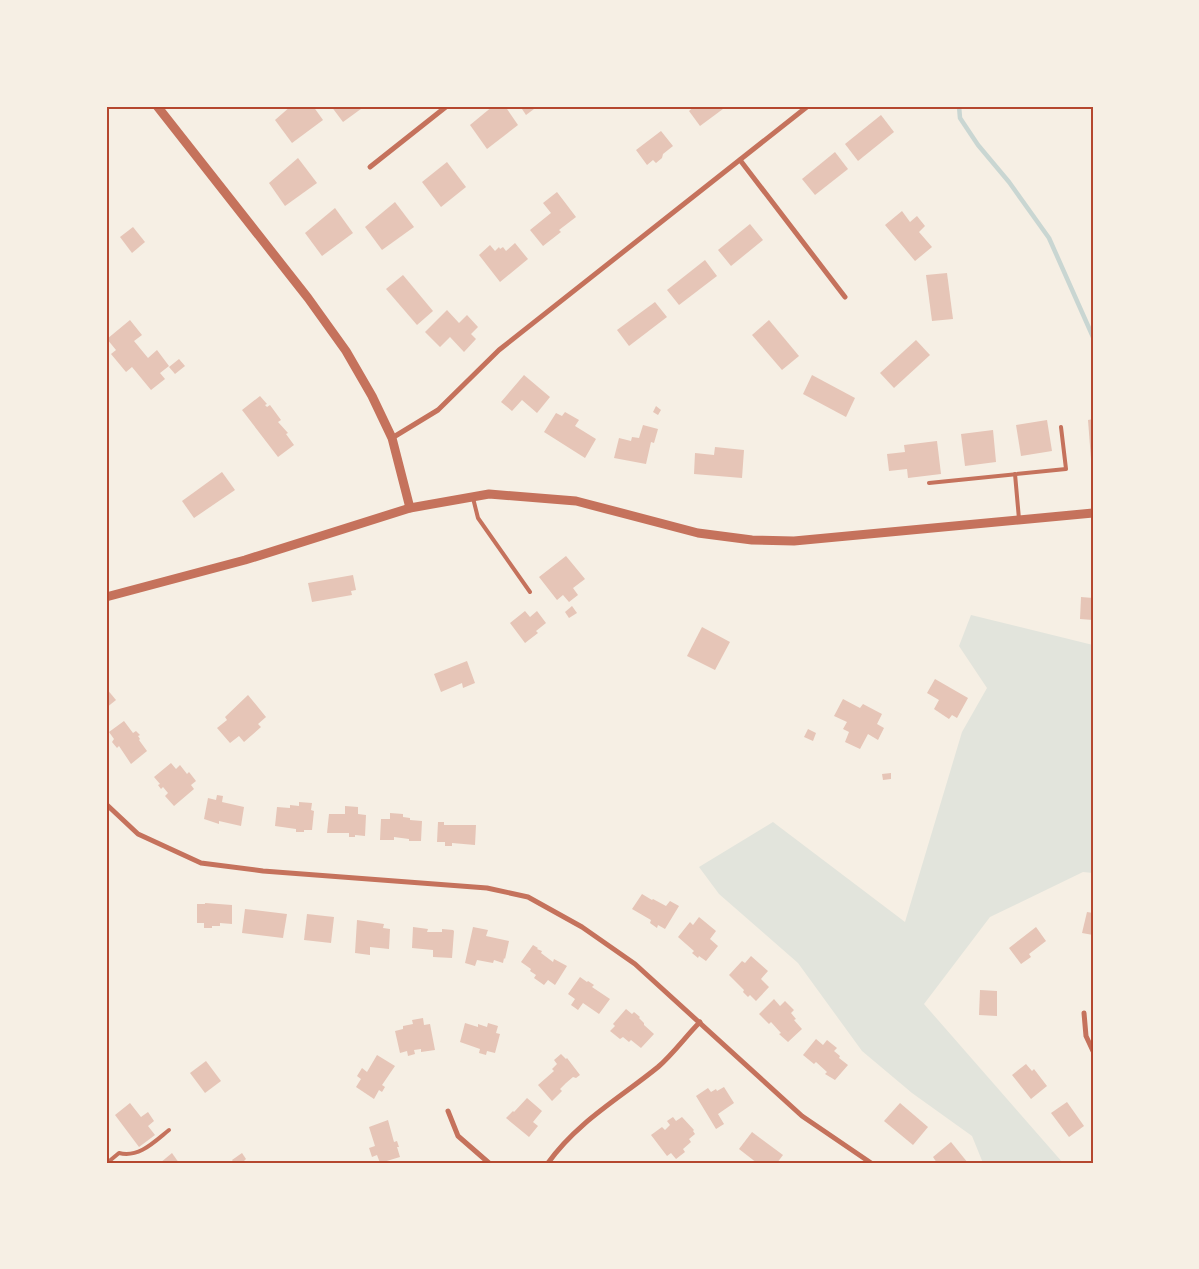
<svg xmlns="http://www.w3.org/2000/svg" width="1199" height="1269" viewBox="0 0 1199 1269" font-family="'Alegreya Sans',sans-serif">
	<style>
		.green { fill: #e2e4dc }
		.lines { fill: none; stroke-linecap: round; stroke-linejoin: round }
		.stream { stroke: #c9d6d2; stroke-width: 4.5 }
		.building { fill: #e6c5b7 }
		.service { stroke: #c5725c; stroke-width: 4 }
		.minor { stroke: #c5725c; stroke-width: 5 }
		.tertiary { stroke: #c5725c; stroke-width: 9 }
		.neatline { fill: none; stroke: #b5482f; stroke-width: 2 }
	</style>
	<rect width="100%" height="100%" fill="#f6efe4"/>
	<polygon class="green" points="971,615 1093,645 1093,873 1083,872 990,917 924,1004 1063,1163 983,1163 972,1136 912,1093 862,1051 798,963 719,894 699,867 773,822 905,922 962,732 987,688 959,646"/>
	<g class="lines">
		<polyline class="stream" points="959,106 960,118 978,145 1009,182 1049,238 1093,337"/>
	</g>
	<g class="building">
		<polygon points="291,106 313,106 323,120 292,143 275,120"/>
		<polygon points="331,106 365,106 343,122"/>
		<polygon points="493,106 505,106 518,125 487,149 470,125"/>
		<polygon points="520,106 538,106 526,115"/>
		<polygon points="695,106 727,106 700,126 689,111"/>
		<polygon points="881,115 894,132 858,161 845,144"/>
		<polygon points="661,131 673,146 663,154 662,158 656,163 653,160 647,165 636,150"/>
		<polygon points="835,152 848,169 815,195 802,179"/>
		<polygon points="298,158 317,183 285,206 269,183"/>
		<polygon points="447,162 466,187 441,207 422,182"/>
		<polygon points="557,192 576,217 559,230 561,232 543,246 530,230 551,213 543,203"/>
		<polygon points="395,202 414,227 382,250 365,227"/>
		<polygon points="335,208 353,233 322,256 305,233"/>
		<polygon points="902,211 910,222 917,216 925,226 919,232 932,247 915,261 885,225"/>
		<polygon points="750,224 763,240 731,266 718,250"/>
		<polygon points="133,227 145,242 132,253 120,237"/>
		<polygon points="515,243 528,259 500,282 479,255 490,245 495,251 499,247 500,249 503,247 506,251"/>
		<polygon points="705,260 717,276 679,305 667,290"/>
		<polygon points="947,273 953,319 932,321 926,275"/>
		<polygon points="403,275 433,311 417,325 386,289"/>
		<polygon points="655,302 667,317 629,346 617,330"/>
		<polygon points="447,310 459,323 467,315 478,327 471,334 476,339 464,352 450,337 440,347 425,332"/>
		<polygon points="130,320 142,335 134,341 148,358 157,350 169,366 160,373 165,379 151,390 132,367 126,372 111,354 116,350 107,339"/>
		<polygon points="769,320 799,356 782,370 752,335"/>
		<polygon points="916,340 930,355 894,388 880,373"/>
		<polygon points="179,359 185,366 175,374 169,367"/>
		<polygon points="524,375 550,397 537,413 522,400 512,411 501,402"/>
		<polygon points="812,375 855,398 846,417 803,394"/>
		<polygon points="260,396 267,404 265,405 267,407 270,405 281,420 278,422 288,433 286,434 294,445 278,457 242,410"/>
		<polygon points="656,406 661,410 658,415 653,412"/>
		<polygon points="565,412 579,420 575,426 596,439 585,458 544,432 556,413 562,416"/>
		<polygon points="1093,419 1093,458 1091,459 1088,420"/>
		<polygon points="1047,420 1052,451 1021,456 1016,425"/>
		<polygon points="643,425 658,429 654,443 651,442 646,464 614,458 619,438 631,441 632,437 639,438"/>
		<polygon points="993,430 996,462 965,466 961,434"/>
		<polygon points="937,441 941,474 908,478 907,469 889,471 887,454 905,452 904,445"/>
		<polygon points="715,447 744,450 742,478 694,474 695,453 714,455"/>
		<polygon points="222,472 235,490 194,518 182,501"/>
		<polygon points="566,556 585,579 573,588 578,595 569,602 563,595 557,600 539,577"/>
		<polygon points="353,575 356,590 351,591 352,595 312,602 308,583"/>
		<polygon points="1081,597 1093,598 1093,620 1080,619"/>
		<polygon points="572,606 577,613 569,618 565,612"/>
		<polygon points="525,611 530,617 537,611 546,623 536,631 538,633 525,643 510,623"/>
		<polygon points="702,627 730,642 715,670 687,656"/>
		<polygon points="467,661 475,683 463,688 462,683 441,692 434,674"/>
		<polygon points="935,679 968,698 957,718 952,715 949,719 934,709 939,700 927,693"/>
		<polygon points="106,688 116,700 106,708"/>
		<polygon points="248,695 266,717 258,724 261,727 244,742 239,736 230,743 217,728 227,720 225,717"/>
		<polygon points="843,699 860,708 863,704 882,714 877,724 884,728 878,740 868,734 860,749 845,742 849,732 843,729 847,722 834,716"/>
		<polygon points="124,721 133,733 136,731 140,735 138,736 140,739 139,740 147,751 131,764 119,746 117,748 112,742 114,739 109,732"/>
		<polygon points="808,729 816,733 813,741 804,737"/>
		<polygon points="171,763 176,769 180,765 187,774 189,772 196,781 191,785 194,789 174,806 165,796 168,793 163,787 161,789 158,785 160,784 154,777"/>
		<polygon points="891,773 891,779 883,780 882,774"/>
		<polygon points="217,795 223,796 222,802 244,807 241,826 219,821 219,824 204,819 208,798 216,800"/>
		<polygon points="299,802 312,803 311,810 314,811 312,830 304,830 304,832 296,832 296,829 275,826 277,807 290,808 290,805 299,806"/>
		<polygon points="345,806 358,807 358,814 366,815 365,836 355,835 355,837 349,837 349,833 327,833 329,814 345,814"/>
		<polygon points="390,813 403,814 403,817 410,818 410,820 422,821 421,841 409,841 409,839 394,837 394,840 380,840 381,819 390,819"/>
		<polygon points="438,822 444,822 444,825 476,825 475,845 452,843 452,846 445,846 445,842 437,842"/>
		<polygon points="642,894 652,900 653,899 666,906 670,901 679,906 665,929 658,925 657,928 650,923 651,920 632,909"/>
		<polygon points="205,903 232,905 232,924 220,923 220,926 212,926 212,928 204,928 204,923 197,923 197,904 205,904"/>
		<polygon points="245,909 287,914 283,938 242,933"/>
		<polygon points="1087,912 1093,913 1093,935 1082,933"/>
		<polygon points="307,914 334,917 331,943 304,940"/>
		<polygon points="699,917 716,931 710,939 718,946 706,961 699,956 698,958 692,953 694,951 678,937 690,922 693,925"/>
		<polygon points="357,920 384,924 383,928 390,929 389,949 370,947 370,955 355,953"/>
		<polygon points="413,927 428,929 427,932 442,932 442,929 453,930 454,931 452,958 433,957 433,950 412,948"/>
		<polygon points="473,927 488,930 486,936 509,941 505,959 504,958 503,963 494,960 493,963 477,960 475,966 465,963"/>
		<polygon points="1036,927 1046,941 1029,954 1031,957 1021,964 1009,948"/>
		<polygon points="533,945 538,948 537,949 542,951 541,953 553,962 554,959 567,966 555,985 548,980 544,985 534,978 536,975 530,971 531,969 521,962"/>
		<polygon points="751,956 768,971 761,979 769,987 756,1001 750,995 748,997 743,992 744,990 729,975 742,961 745,963"/>
		<polygon points="580,977 587,982 588,981 594,985 592,987 610,999 599,1014 583,1003 578,1010 571,1005 575,999 568,994"/>
		<polygon points="980,990 997,991 997,1016 979,1015"/>
		<polygon points="774,999 780,1006 785,1001 794,1010 791,1013 796,1019 794,1020 802,1029 788,1042 779,1034 781,1033 771,1022 769,1024 759,1014"/>
		<polygon points="626,1009 632,1014 634,1012 640,1017 639,1018 644,1023 644,1025 654,1034 641,1048 631,1040 629,1042 623,1037 620,1039 610,1031 615,1026 613,1024"/>
		<polygon points="423,1018 424,1025 430,1024 435,1050 421,1052 421,1049 414,1050 415,1054 408,1056 407,1051 400,1053 395,1031 403,1029 403,1026 413,1024 412,1020"/>
		<polygon points="465,1023 478,1027 478,1024 487,1027 488,1023 498,1026 496,1033 500,1034 495,1053 487,1051 486,1055 479,1053 480,1049 460,1042"/>
		<polygon points="816,1039 823,1045 827,1040 837,1048 834,1051 840,1056 839,1058 848,1065 835,1080 825,1074 827,1072 816,1062 814,1064 803,1055"/>
		<polygon points="561,1054 566,1059 567,1058 580,1075 576,1078 573,1077 566,1083 560,1089 562,1091 552,1101 538,1085 554,1071 552,1069 557,1064 554,1060"/>
		<polygon points="377,1055 395,1066 382,1085 385,1087 382,1092 379,1090 374,1099 356,1087 361,1079 357,1076 362,1068 367,1072"/>
		<polygon points="206,1061 221,1081 205,1093 190,1073"/>
		<polygon points="1026,1064 1032,1071 1034,1069 1047,1086 1031,1099 1012,1075"/>
		<polygon points="724,1087 734,1103 718,1114 724,1124 716,1129 696,1096 708,1088 711,1092 716,1089 717,1091"/>
		<polygon points="527,1098 542,1111 533,1122 538,1126 529,1137 506,1118 513,1111 514,1112"/>
		<polygon points="1067,1102 1084,1126 1069,1137 1051,1113"/>
		<polygon points="130,1103 141,1117 148,1112 154,1121 148,1126 155,1135 139,1147 115,1115"/>
		<polygon points="900,1103 928,1127 913,1145 884,1121"/>
		<polygon points="673,1117 676,1121 682,1117 694,1130 693,1131 695,1134 689,1139 691,1142 683,1149 685,1152 676,1159 671,1153 667,1156 651,1135 662,1127 665,1130 670,1125 667,1121"/>
		<polygon points="388,1120 394,1142 397,1141 399,1147 397,1147 400,1157 380,1163 377,1155 372,1157 369,1148 375,1146 369,1127"/>
		<polygon points="752,1132 783,1155 777,1163 757,1163 739,1149"/>
		<polygon points="951,1142 968,1163 937,1163 933,1157"/>
		<polygon points="172,1153 179,1163 160,1163"/>
		<polygon points="242,1153 246,1159 242,1163 234,1163 232,1160"/>
	</g>
	<g class="lines">
		<g class="service">
			<polyline points="1015,474 1019,519"/>
			<polyline points="929,483 1066,469 1061,427"/>
			<polyline points="473,498 478,518 530,592"/>
			<path d="M 107,1163 L 119,1153 C 139,1158 154,1142 169,1130"/>
		</g>
		<g class="minor">
			<polyline points="740,160 845,297"/>
			<polyline points="370,167 447,106"/>
			<polyline points="392,438 438,410 499,350 808,106"/>
			<polyline points="106,804 138,834 201,863 263,871 487,888 528,897 582,927 635,964 802,1116 871,1163"/>
			<polyline points="1084,1013 1086,1036 1093,1051"/>
			<polyline points="448,1111 458,1136 489,1163"/>
			<path d="M 548,1163 C 577,1122 620,1098 658,1067 C 673,1054 686,1036 700,1022"/>
		</g>
		<g class="tertiary">
			<polyline points="157,106 308,298 346,351 372,396 392,438 410,508"/>
			<polyline points="106,597 245,560 410,508 489,494 576,501 698,533 752,540 794,541 1093,513"/>
		</g>
	</g>
	<rect width="1199" height="1269" fill="none" stroke="#f6efe4" stroke-width="215"/>
	<rect x="108" y="108" width="984" height="1054" class="neatline"/>
</svg>
